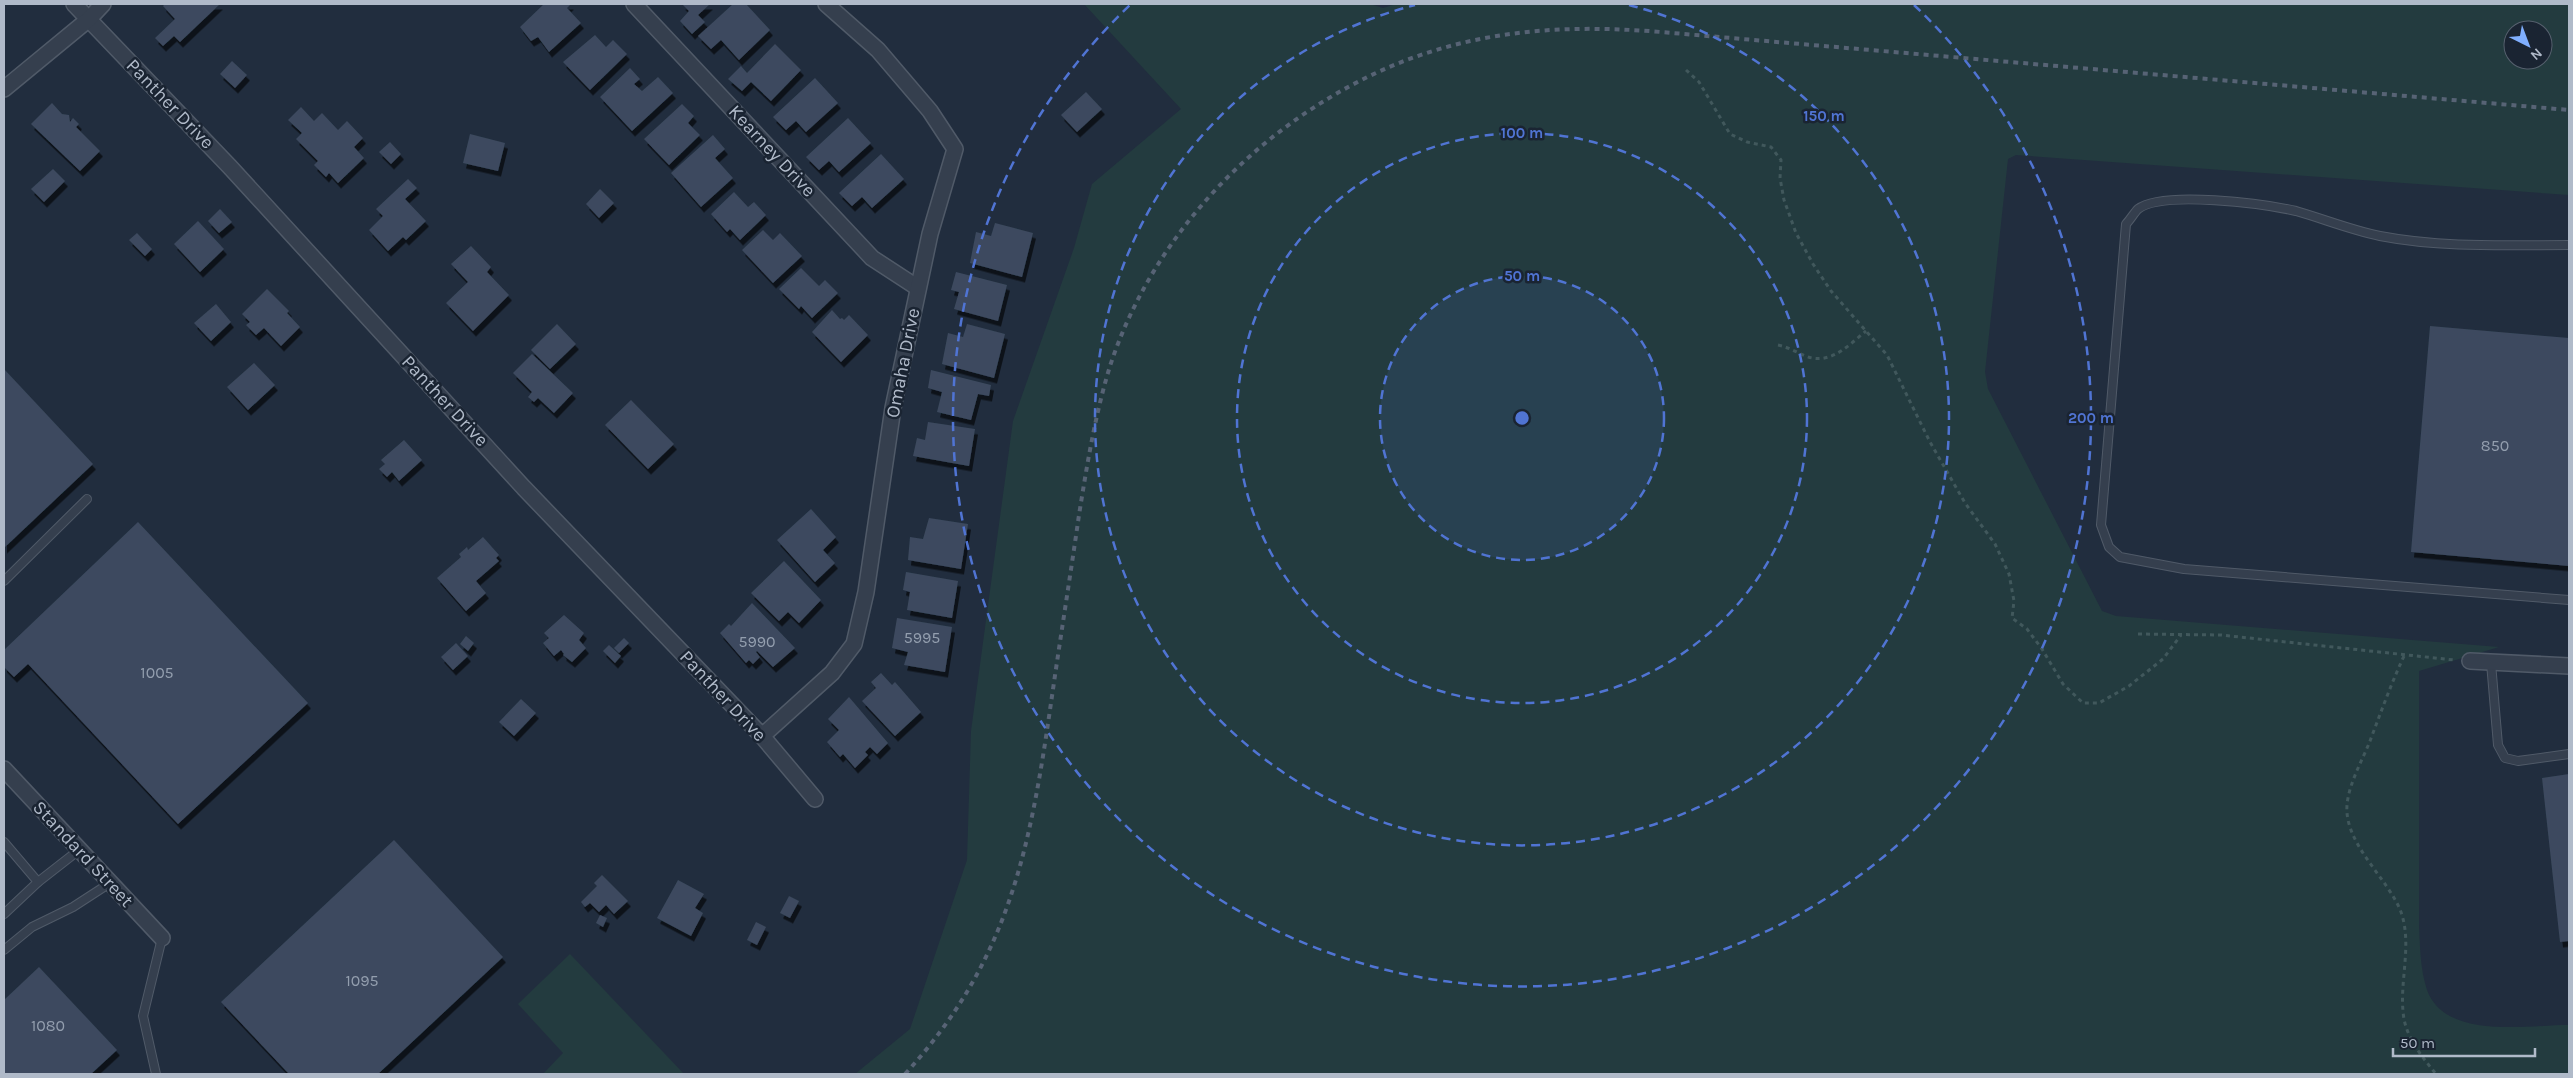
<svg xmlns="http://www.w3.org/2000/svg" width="2573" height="1078" viewBox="0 0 2573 1078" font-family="Karla,sans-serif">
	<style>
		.green { fill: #233b3f; fill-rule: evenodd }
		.building { fill: #3c4a5e; filter: url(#shadow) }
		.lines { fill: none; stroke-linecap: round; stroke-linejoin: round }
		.lane-casing { stroke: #505a68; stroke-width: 10 }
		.street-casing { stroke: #505a68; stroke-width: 18 }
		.path { stroke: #41585c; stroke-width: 3; stroke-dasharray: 4 4; stroke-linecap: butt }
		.lane { stroke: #353f4e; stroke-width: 8 }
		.street { stroke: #353f4e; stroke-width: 15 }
		.rail { stroke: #576375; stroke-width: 4; stroke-dasharray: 5 5; stroke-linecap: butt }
		.ring { fill: none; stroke: #5074d3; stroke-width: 2.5; stroke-dasharray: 9 6 }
		.labels { text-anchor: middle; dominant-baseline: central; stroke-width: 5; stroke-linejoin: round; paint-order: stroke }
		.number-label { font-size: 16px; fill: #939eae }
		.street-label { font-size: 19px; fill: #b0bac9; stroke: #1a2432 }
		.centre { fill: #5074d3; stroke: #1a2432; stroke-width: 2.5 }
		.ring-label { font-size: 15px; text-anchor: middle; font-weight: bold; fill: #5074d3; stroke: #1a2432; stroke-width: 5; stroke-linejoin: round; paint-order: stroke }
	</style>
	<defs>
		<filter id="shadow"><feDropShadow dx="3" dy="5.5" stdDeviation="0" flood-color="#0009"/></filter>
	</defs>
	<rect width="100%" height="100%" fill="#212d3e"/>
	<g class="green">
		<path d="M 1084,4 L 1370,4 L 1383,8 L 1396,4 L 2569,4 L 2569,195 L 2016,155 L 2008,159 L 1985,372 L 1988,389 L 2102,611 L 2116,616 L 2499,647 L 2419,671 L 2419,925 C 2420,946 2420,969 2427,990 C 2445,1040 2527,1025 2569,1025 L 2569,1074 L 855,1074 L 910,1029 L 967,860 L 971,731 L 1013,421 L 1074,248 L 1092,184 L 1181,109 ZM 2513,30 L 2543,30 L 2543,60 L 2513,60 Z"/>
		<polygon points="570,954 684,1074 543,1074 563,1053 518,1004"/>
	</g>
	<g class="building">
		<polygon points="165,4 220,4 180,42 174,36 163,46 155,38 175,19 163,6"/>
		<polygon points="544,4 571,4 567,8 581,23 549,52 538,37 531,41 520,27"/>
		<polygon points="682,4 710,4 698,15 705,22 692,34 680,21 689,11"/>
		<polygon points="733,4 746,4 770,30 739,60 721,40 711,49 698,36"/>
		<polygon points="595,35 606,47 613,40 627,54 590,90 563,62"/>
		<polygon points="775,44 801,70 771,101 751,82 742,91 728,79 741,66 747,73"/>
		<polygon points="232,61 247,75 235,88 220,74"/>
		<polygon points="630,68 640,79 634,84 642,91 658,77 673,93 632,131 600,97"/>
		<polygon points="815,78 838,103 806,132 796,121 786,130 773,117"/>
		<polygon points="1086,92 1102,109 1077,132 1061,115"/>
		<polygon points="52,103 62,114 69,115 70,122 73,118 79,124 76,127 100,151 80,171 31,124"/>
		<polygon points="682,104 694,116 688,123 700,135 669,165 644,139"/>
		<polygon points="301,107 314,121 322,113 338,130 347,121 363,138 354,147 364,158 338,183 329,173 326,177 314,165 318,161 296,139 302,133 288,120"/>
		<polygon points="848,118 871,143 839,172 829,161 819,170 806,157"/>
		<polygon points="470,134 505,143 498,171 463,163"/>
		<polygon points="713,135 725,149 715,158 733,178 701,207 671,173"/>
		<polygon points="390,142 401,154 391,164 379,152"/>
		<polygon points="881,154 904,179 872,208 862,197 852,206 839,193"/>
		<polygon points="53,169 65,181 44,202 31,189"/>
		<polygon points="408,179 417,188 405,199 426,221 406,240 403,237 388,251 369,230 383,216 376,209"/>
		<polygon points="600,189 614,203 599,218 586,204"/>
		<polygon points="734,192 748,207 754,202 766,215 740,240 730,229 727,232 711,214"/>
		<polygon points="220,209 232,222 219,233 208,221"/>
		<polygon points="198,221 224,249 200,272 174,244"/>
		<polygon points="995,223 1033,233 1022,277 970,263 976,232 991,236"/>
		<polygon points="763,230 773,240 780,233 802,256 773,283 742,250"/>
		<polygon points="137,233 152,249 145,256 129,240"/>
		<polygon points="471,246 491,267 487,272 509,295 473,331 446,303 468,282 451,264"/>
		<polygon points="801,268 819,286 825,280 838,293 812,318 801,306 799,309 779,289"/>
		<polygon points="956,272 1007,285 998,321 954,309 959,292 951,290"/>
		<polygon points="267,289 289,311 287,313 300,327 281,346 264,328 256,335 246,325 250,322 242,314"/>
		<polygon points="216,304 231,322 211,341 194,323"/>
		<polygon points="832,310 840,319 842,318 844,320 849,315 868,335 841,362 812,332"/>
		<polygon points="557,324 576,344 550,369 531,350"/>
		<polygon points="967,324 1005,334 994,378 942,364 948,333 963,337"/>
		<polygon points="2430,326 2569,338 2569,566 2411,552"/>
		<polygon points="532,354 573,393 554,413 538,398 534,402 528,397 532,392 513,373"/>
		<polygon points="254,363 275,385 248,410 227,387"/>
		<polygon points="4,369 93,464 4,548"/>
		<polygon points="931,370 991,385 989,396 978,394 971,420 937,412 942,392 928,388"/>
		<polygon points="631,400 674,444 648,469 605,425"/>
		<polygon points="928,422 975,429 969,466 913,456 917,438 925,440"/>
		<polygon points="404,440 422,460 399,481 392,472 387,477 379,469 385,464 381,460"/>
		<polygon points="811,509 836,537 823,550 835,563 815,582 777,540"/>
		<polygon points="929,518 968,524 961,569 908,560 910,537 923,539"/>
		<polygon points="138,522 308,703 178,824 28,664 14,677 4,667 4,650"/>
		<polygon points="483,537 499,555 496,558 499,561 476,581 486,593 466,611 437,578 461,557 459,554 467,547 468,550"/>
		<polygon points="784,561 821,600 799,623 788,612 779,621 751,593"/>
		<polygon points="906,572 958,581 952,618 907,610 910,592 903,590"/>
		<polygon points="752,603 795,648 773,667 757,651 756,652 760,657 753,664 749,660 746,663 720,633 729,624 731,626"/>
		<polygon points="564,615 584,633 579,640 586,648 572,662 563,655 564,654 561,650 554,656 543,643 549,638 544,633"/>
		<polygon points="897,618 952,627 945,672 904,665 908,652 892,648"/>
		<polygon points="466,636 474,643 468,651 460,644"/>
		<polygon points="624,638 629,643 619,653 614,648"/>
		<polygon points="456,643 468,656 453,670 441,657"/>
		<polygon points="609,645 621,656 615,663 603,651"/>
		<polygon points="881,673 892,685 895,682 921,712 895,736 862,701 876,688 871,682"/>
		<polygon points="849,697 888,743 877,754 870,747 865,752 868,755 855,768 843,754 840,757 827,742 839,730 828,719"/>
		<polygon points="521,699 536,713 514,736 499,722"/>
		<polygon points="2569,774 2569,941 2560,942 2542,778"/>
		<polygon points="394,840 503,957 378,1074 289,1074 221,1002"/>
		<polygon points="602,875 628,901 614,914 606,905 599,912 590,903 585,907 581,902 597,886 594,883"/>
		<polygon points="678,880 704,894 695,908 703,913 691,936 657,918"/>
		<polygon points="789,896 799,901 790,918 780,913"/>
		<polygon points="600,915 607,918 603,927 596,923"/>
		<polygon points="756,922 766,927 757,945 747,940"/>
		<polygon points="39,967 117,1050 91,1074 4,1074 4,1000"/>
	</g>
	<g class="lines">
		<defs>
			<g id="lane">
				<path d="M 2569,245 C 2506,245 2442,248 2380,236 C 2351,230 2324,219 2296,211 C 2265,204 2163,190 2138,209 C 2134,213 2130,220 2126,224 L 2101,525 L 2109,547 L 2120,557 L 2184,569 L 2569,600"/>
				<polyline points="4,581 87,499"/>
				<polyline points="2491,663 2498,745 2505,758 2518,761 2569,754"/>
				<polyline points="4,842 38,882 79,850"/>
				<polyline points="4,914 38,882"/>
				<polyline points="4,950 32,927 73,907 110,883"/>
				<polyline points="156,1074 143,1016 162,938"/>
			</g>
			<g id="street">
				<polyline points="74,4 230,167 524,488 762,736 815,799"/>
				<polyline points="634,4 872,258 918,288"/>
				<polyline points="4,89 89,19 103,4"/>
				<polyline points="2470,661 2569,666"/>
				<polyline points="762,736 832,673 854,644 866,592 893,408 930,234 955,149 930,111 878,50 826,4"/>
				<polyline points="4,769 162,938"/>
			</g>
		</defs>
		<use href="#lane" class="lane-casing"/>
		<use href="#street" class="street-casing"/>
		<g class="path">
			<polyline points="1686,70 1699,82 1730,134 1747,142 1771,147 1781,160 1780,178 1784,200 1796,233 1813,264 1831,291 1887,355 1930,442 1965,503 1995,544 2009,574 2014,601 2012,618 2027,629 2042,649 2063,684 2083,703 2099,703 2129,686 2163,659 2181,635"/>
			<path d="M 1778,345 C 1792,348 1802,356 1812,358 C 1834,362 1850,344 1866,331"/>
			<polyline points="2138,634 2221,635 2454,660"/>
			<path d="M 2404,656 C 2391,684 2381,712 2370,741 C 2362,761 2349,783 2347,805 C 2344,844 2388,878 2401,912 C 2413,946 2398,984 2404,1019 C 2408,1040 2423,1058 2436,1074"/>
		</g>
		<use href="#lane" class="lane"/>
		<use href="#street" class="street"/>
		<path class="rail" d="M 905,1074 C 1009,961 1030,849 1051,703 C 1060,640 1070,578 1079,515 C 1087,465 1095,415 1110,366 C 1144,262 1217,172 1307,112 C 1419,37 1529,21 1661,32 L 2569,110"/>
	</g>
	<circle cx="1522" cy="418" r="142" fill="#5074d3" fill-opacity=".12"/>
	<g class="ring">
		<circle cx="1522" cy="418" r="142"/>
		<circle cx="1522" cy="418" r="285"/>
		<path d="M1629 5A427 427 0 1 1 1415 5"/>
		<path d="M1914 5A569 569 0 1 1 1130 5"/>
	</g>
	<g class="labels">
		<g class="number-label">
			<text x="2495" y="445">850</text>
			<text x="922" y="637">5995</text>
			<text x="757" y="641">5990</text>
			<text x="157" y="672">1005</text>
			<text x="362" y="980">1095</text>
			<text x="48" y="1025">1080</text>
		</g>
		<g class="street-label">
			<text transform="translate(170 104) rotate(46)">Panther Drive</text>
			<text transform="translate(772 151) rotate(47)">Kearney Drive</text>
			<text transform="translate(903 363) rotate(-79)">Omaha Drive</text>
			<text transform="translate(445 401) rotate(47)">Panther Drive</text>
			<text transform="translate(723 696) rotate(47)">Panther Drive</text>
			<text transform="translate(83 854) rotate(47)">Standard Street</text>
		</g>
	</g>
	<circle cx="1522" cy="418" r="8" class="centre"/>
	<g class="ring-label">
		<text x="1824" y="121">150 m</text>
		<text x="1522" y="138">100 m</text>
		<text x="1522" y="281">50 m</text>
		<text x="2091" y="423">200 m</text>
	</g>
	<rect width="2573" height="1078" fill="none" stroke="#b0bac9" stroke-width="10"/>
	<g transform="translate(2528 45) rotate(138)"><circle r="24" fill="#1a2432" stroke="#56606e"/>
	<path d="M0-4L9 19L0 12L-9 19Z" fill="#80afff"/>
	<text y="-8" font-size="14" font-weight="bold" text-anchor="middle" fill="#b0bac9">N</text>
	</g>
	<path d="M2393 1048v8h142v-8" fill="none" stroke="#b0bac9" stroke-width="2.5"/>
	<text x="2400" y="1048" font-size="15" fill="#b0bac9" stroke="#1a2432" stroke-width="4" paint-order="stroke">50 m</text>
</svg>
